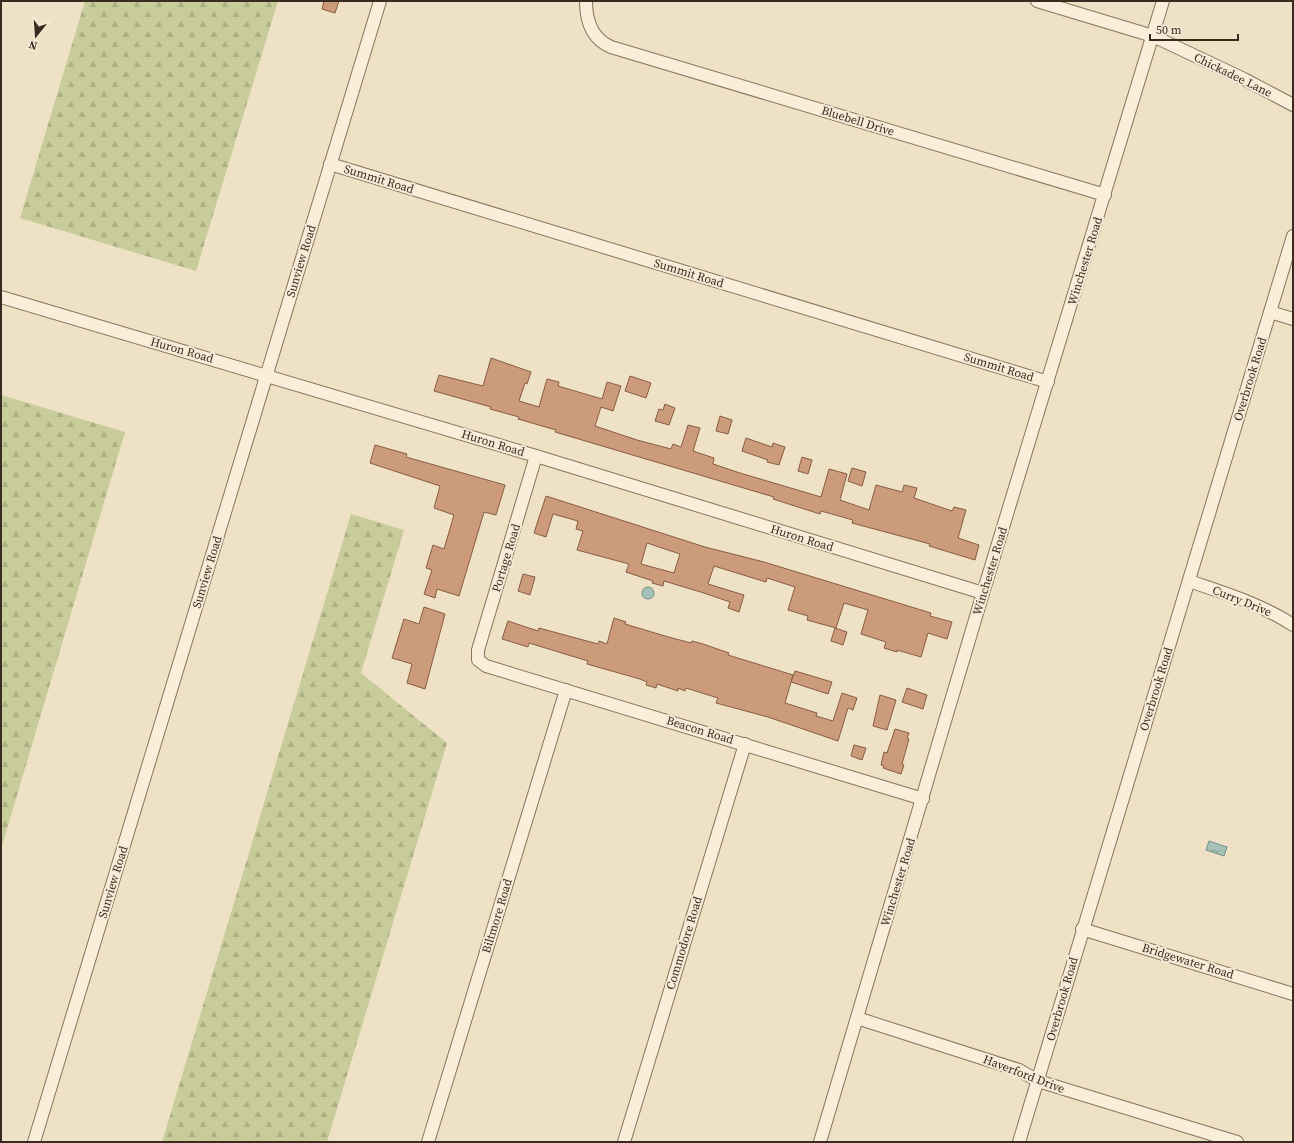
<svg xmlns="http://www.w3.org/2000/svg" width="1294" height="1143" viewBox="0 0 1294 1143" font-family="'Source Serif 4',serif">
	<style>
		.forest { fill: url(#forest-firs) }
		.water { fill: url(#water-ripples); stroke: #6e9087 }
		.building { fill: #cb9b7c; stroke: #885c42; fill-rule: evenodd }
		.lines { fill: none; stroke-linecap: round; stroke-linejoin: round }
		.street-casing { stroke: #89735c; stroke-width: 14 }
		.street { stroke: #f8eed9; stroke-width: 12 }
		.labels { text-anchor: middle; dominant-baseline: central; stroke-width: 4; stroke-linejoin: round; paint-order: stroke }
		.street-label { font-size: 12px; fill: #392b1f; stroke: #f5ebd6 }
	</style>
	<defs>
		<pattern id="forest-firs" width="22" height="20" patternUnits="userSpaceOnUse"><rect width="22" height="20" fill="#c8cc9a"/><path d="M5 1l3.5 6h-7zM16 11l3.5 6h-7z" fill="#adaf84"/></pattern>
		<pattern id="water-ripples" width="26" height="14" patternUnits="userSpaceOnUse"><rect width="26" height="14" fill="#a7c1b9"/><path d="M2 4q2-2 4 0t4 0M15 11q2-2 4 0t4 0" fill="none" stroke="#899d96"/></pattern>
	</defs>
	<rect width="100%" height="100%" fill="#eee1c6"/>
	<g class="forest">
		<polygon points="85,1 278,1 196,271 20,218"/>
		<polygon points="1,395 125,432 1,849"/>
		<polygon points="351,514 404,530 361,673 447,743 327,1142 162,1142"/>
	</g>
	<g class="water">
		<circle cx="648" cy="593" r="6"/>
		<polygon points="1209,841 1227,847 1224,856 1206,850"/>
	</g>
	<g class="building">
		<polygon points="324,1 339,1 335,13 322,9"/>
		<polygon points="491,358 531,372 527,384 525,383 519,401 539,407 547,379 559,382 558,386 602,399 607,382 621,386 613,411 601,407 595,426 637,440 671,449 673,444 681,447 688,425 700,428 693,451 714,458 713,464 740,473 821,497 829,469 847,474 840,500 869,510 876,485 902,492 904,485 917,488 914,498 952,511 954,507 966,510 958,538 979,545 975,560 929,546 930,544 852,523 853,520 821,511 820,514 773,499 774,497 555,432 556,430 518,419 519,417 490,409 491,407 434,391 439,375 483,386"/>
		<polygon points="630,376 651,383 646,398 625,391"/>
		<polygon points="665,404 675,408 669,425 655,421 659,409 663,410"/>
		<polygon points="720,416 732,420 728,434 716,431"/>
		<polygon points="746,438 772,447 773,443 785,447 779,465 767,462 768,460 742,451"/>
		<polygon points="375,445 407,454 406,457 505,485 496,515 484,512 459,596 437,589 435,598 424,594 432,570 426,568 433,545 444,549 454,515 434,508 440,486 370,463"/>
		<polygon points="802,457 812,460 808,474 798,471"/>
		<polygon points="852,468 866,472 862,486 848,481"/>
		<path d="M 546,496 L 705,547 L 764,562 L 931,613 L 930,616 L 952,622 L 947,639 L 928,633 L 921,657 L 897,650 L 897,652 L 884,648 L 886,642 L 861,634 L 868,610 L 844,603 L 836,628 L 807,620 L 808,616 L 788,610 L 795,587 L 792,586 L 767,578 L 766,582 L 714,566 L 708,584 L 744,595 L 739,612 L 728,608 L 730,602 L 704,593 L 664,581 L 663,586 L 652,583 L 653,581 L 626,572 L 629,564 L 577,550 L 583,531 L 576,529 L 578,521 L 553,514 L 546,537 L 534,533 ZM 647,543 L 680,554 L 674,573 L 641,564 Z"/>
		<polygon points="523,574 535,577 530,595 518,591"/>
		<polygon points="424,607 445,614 425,689 407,683 412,664 392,658 404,619 419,624"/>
		<polygon points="614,618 626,622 625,624 665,636 691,643 692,641 703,644 729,653 728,655 793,675 785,703 817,713 816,716 833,721 842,693 857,698 853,710 848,708 838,741 768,717 716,703 718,698 686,688 685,691 678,688 678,691 657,684 656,688 646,685 647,682 640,679 587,664 588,661 529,643 528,647 502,639 508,621 538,631 539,628 598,644 599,641 607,644"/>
		<polygon points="835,628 847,632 843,645 831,641"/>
		<polygon points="795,671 832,682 828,694 791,682"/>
		<polygon points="907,688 927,695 923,709 902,702"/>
		<polygon points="880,695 896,700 887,730 873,726"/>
		<polygon points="895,729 909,733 907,738 909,739 902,764 904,765 901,774 883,768 884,766 881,765 884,752 887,753"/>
		<polygon points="854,745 866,748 862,760 851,756"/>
	</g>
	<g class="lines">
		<defs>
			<g id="street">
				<path d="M 586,1 C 586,21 592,39 611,47 L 1105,195"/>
				<polyline points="1037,1 1153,36 1244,79 1293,105"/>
				<polyline points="330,164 1048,382"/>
				<polyline points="1,297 536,456 983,593"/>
				<polyline points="1270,312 1293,319"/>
				<polyline points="536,456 478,650 478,660 486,666 923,799"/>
				<path d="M 1189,581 C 1224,593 1261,604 1293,625"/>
				<polyline points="1082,929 1293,994"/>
				<polyline points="857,1018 1019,1070 1038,1081 1237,1142"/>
				<polyline points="34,1142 380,1"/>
				<polyline points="428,1142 566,690"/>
				<polyline points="624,1142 745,744"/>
				<polyline points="820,1142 983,593 1163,1"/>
				<polyline points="1019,1142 1293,236"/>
			</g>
		</defs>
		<use href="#street" class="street-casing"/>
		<use href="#street" class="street"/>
	</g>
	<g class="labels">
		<g class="street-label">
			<text transform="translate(1233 75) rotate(26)">Chickadee Lane</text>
			<text transform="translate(858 121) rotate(17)">Bluebell Drive</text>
			<text transform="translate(379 179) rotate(17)">Summit Road</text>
			<text transform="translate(301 261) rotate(-73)">Sunview Road</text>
			<text transform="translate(1085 261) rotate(-73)">Winchester Road</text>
			<text transform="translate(689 273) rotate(17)">Summit Road</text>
			<text transform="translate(182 350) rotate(16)">Huron Road</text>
			<text transform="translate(999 367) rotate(17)">Summit Road</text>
			<text transform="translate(1250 379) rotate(-73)">Overbrook Road</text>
			<text transform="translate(493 443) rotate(17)">Huron Road</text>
			<text transform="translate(802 538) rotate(17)">Huron Road</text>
			<text transform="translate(506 558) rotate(-73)">Portage Road</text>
			<text transform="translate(990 571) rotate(-73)">Winchester Road</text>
			<text transform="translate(207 572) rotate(-73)">Sunview Road</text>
			<text transform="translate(1242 601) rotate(22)">Curry Drive</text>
			<text transform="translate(1156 689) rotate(-73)">Overbrook Road</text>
			<text transform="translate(700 730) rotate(17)">Beacon Road</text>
			<text transform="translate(113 882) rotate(-73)">Sunview Road</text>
			<text transform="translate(898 882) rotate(-73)">Winchester Road</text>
			<text transform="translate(497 916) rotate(-73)">Biltmore Road</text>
			<text transform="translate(684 943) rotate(-73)">Commodore Road</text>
			<text transform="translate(1188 961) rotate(17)">Bridgewater Road</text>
			<text transform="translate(1062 999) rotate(-74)">Overbrook Road</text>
			<text transform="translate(1024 1074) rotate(21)">Haverford Drive</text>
		</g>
	</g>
	<rect width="1294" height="1143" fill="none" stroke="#392b1f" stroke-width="4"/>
	<g transform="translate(36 36) rotate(197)" stroke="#f5ebd6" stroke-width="3" paint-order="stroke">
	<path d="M0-3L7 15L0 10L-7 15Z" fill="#392b1f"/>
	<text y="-6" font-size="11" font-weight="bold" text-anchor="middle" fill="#392b1f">N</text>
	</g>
	<path d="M1150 34v6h88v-6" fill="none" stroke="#392b1f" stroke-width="2"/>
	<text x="1156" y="34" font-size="12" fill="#392b1f" stroke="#f5ebd6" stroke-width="3" paint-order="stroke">50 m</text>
</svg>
